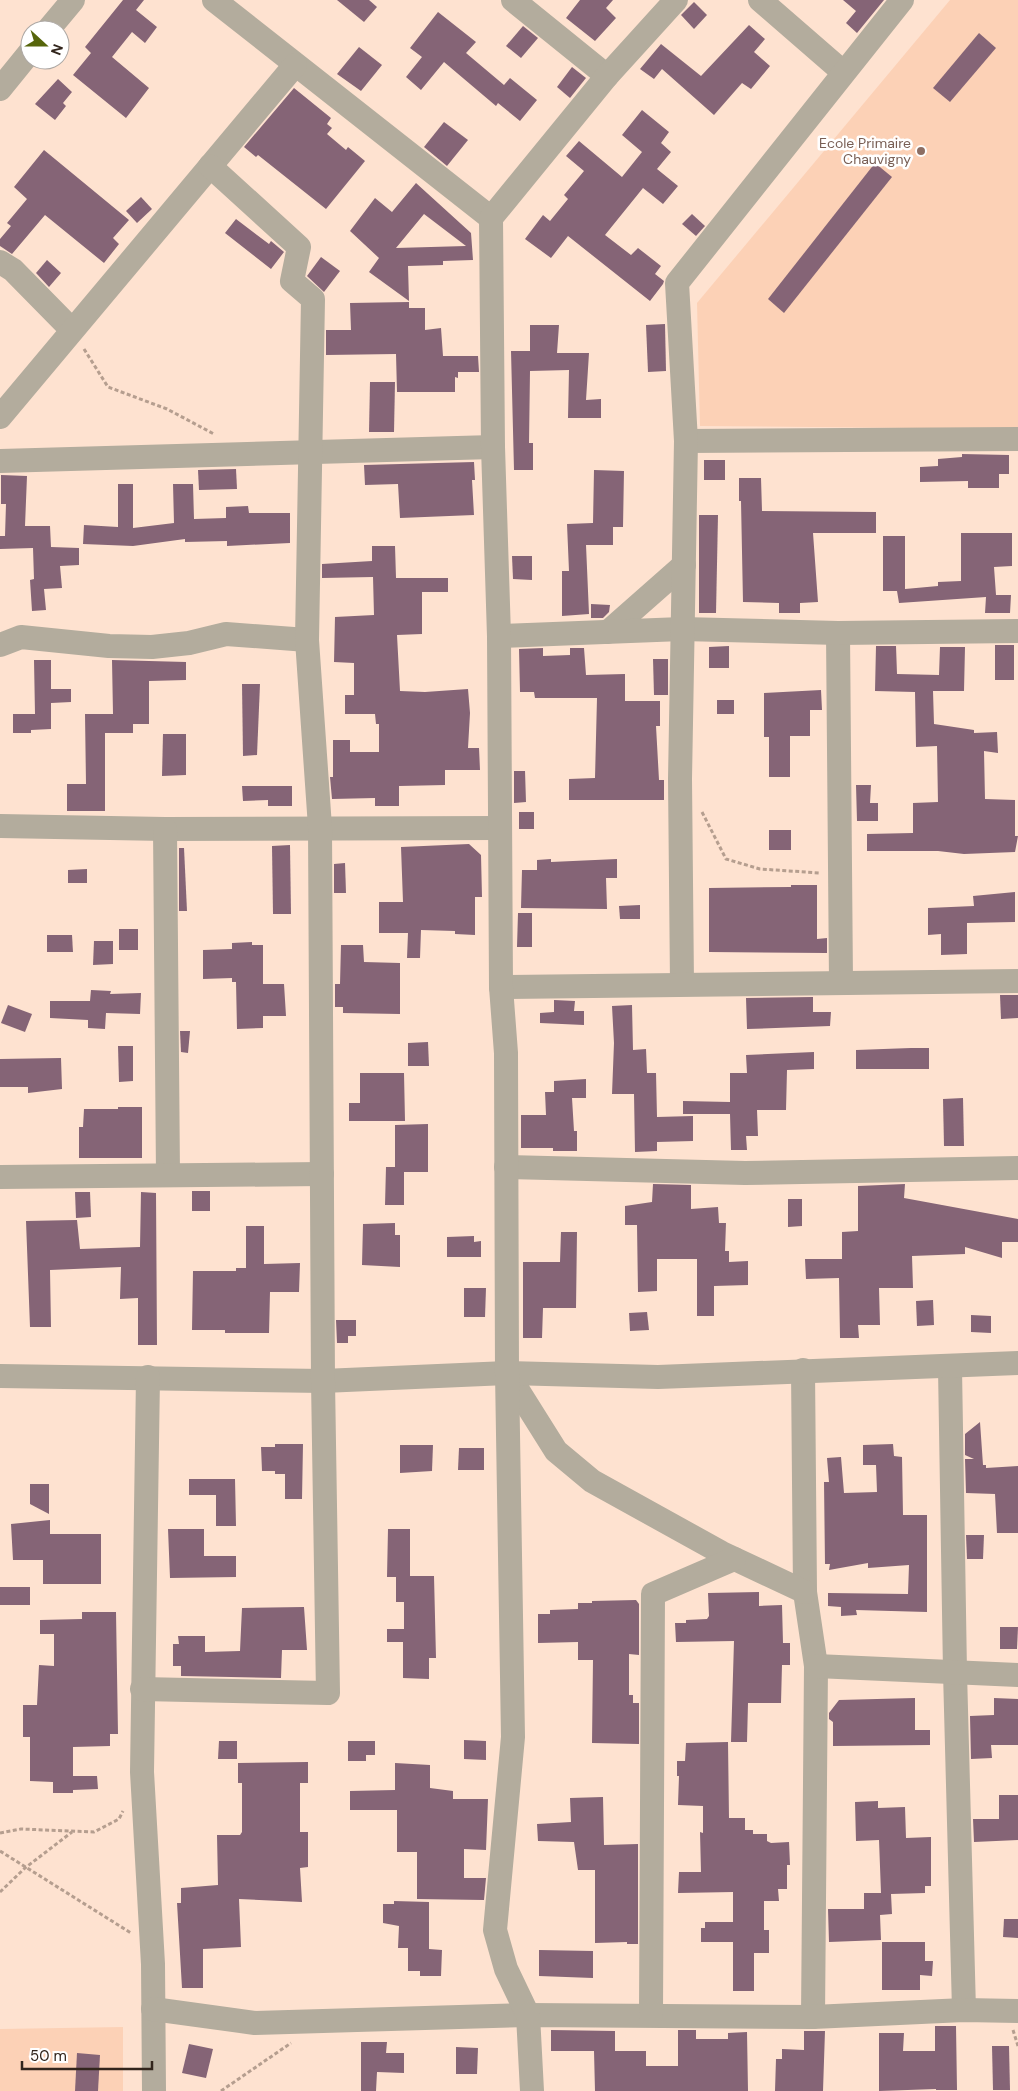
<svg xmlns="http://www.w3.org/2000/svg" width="1018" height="2091" viewBox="0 0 1018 2091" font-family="'DM Sans',sans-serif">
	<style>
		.built { fill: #fcd1b6 }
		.building { fill: #856476; fill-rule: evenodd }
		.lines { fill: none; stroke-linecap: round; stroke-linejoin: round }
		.path { stroke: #b59e8f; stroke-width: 3; stroke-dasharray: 4 2.5; stroke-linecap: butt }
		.minor { stroke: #b3ac9d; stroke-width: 24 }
		.education-dot { fill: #8d6e63; stroke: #fff; stroke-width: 2 }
		.labels { text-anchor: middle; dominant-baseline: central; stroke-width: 5; stroke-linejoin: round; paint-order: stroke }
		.education-label { font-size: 14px; fill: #785e54; stroke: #fff; text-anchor: end }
	</style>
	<rect width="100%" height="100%" fill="#fee2d0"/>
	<g class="built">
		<polygon points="950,0 1018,0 1018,429 700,426 697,303"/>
		<polygon points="123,2027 123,2091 0,2091 0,2029"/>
	</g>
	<g class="building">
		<polygon points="123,0 144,0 136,10 157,27 145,43 132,32 112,57 149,88 126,118 73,75 91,53 85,47"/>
		<polygon points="337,0 369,0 377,7 364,22"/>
		<polygon points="580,0 613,0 606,8 616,18 595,41 566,18"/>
		<polygon points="843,0 884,0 857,33 846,23 856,11"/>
		<polygon points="694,2 707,15 694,29 681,15"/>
		<polygon points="438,12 476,42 466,53 504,85 510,78 537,100 520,121 498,103 496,106 444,62 421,90 406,77 422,57 410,48"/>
		<polygon points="749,25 765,39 754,52 770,66 751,89 742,83 714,115 662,69 654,79 640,69 661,44 701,76"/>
		<polygon points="523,26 538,38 521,58 506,46"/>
		<polygon points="979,33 996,48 950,102 933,88"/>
		<polygon points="359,47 382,65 361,91 337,74"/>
		<polygon points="572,67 586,78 570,98 557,87"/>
		<polygon points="58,79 72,92 63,103 66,106 55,120 35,104"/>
		<polygon points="294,88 331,118 327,124 332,128 327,134 346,150 348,147 365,161 326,209 258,155 256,157 244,147"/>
		<polygon points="642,110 669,132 661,143 671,152 657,169 678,186 663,204 643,188 605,235 631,255 638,248 661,266 655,274 664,281 663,284 650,301 568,236 551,258 525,239 543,215 550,221 568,199 564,195 584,171 566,156 579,141 622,177 642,152 622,135"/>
		<polygon points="444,122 468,140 447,166 424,147"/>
		<polygon points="44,150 129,220 113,238 119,244 104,263 45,215 12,254 0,246 0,239 11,226 7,223 27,199 14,187"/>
		<polygon points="875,163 892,177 784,313 768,299"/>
		<path d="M 416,183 L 471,233 L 473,260 L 443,261 L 443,265 L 408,266 L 409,301 L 369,272 L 379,258 L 350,231 L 375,198 L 392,212 ZM 424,214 L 466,246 L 396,248 Z"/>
		<polygon points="141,197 152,209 137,223 126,211"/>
		<polygon points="692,214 705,226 696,236 682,224"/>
		<polygon points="236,219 269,244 271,241 284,252 271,269 225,233"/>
		<polygon points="321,257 340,271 324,292 307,276"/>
		<polygon points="47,260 61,273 49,287 36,273"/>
		<polygon points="409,302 409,308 425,308 425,330 441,328 443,356 478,356 479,372 458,372 458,378 455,377 455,392 397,392 396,354 326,355 326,330 351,330 350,303"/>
		<polygon points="665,324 666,371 648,372 646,325"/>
		<polygon points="530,325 559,325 557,353 589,353 586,400 601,399 601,418 568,418 569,370 530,371 529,443 533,443 533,470 514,470 511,351 530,351"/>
		<polygon points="370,382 395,382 394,432 369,432"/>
		<polygon points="962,454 1009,455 1009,474 999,474 999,488 968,488 968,481 920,482 920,467 938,466 938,459 962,457"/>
		<rect x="704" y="460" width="21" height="20"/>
		<polygon points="474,462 475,480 472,480 474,515 400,518 398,484 365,485 364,465"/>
		<polygon points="236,469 237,489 199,490 198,470"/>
		<polygon points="594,470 624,471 623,527 613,527 613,545 586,545 589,614 562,616 562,571 569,571 567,524 593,523"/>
		<polygon points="1,475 27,476 25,526 50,526 51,547 79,548 79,565 60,566 62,588 44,589 46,610 32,611 30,580 34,579 33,548 0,549 0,536 5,536 6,504 1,504"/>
		<polygon points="739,478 761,478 762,511 876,512 876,533 813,533 818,602 800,603 800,613 779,613 779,603 743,602 741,501 739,501"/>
		<polygon points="118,484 133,484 133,528 174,523 173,484 193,484 194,519 226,518 226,507 248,506 249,513 290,513 290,543 227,546 227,541 185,542 185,539 133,546 83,544 84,525 118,527"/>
		<polygon points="699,515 718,515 716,613 699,613"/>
		<polygon points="961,533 1012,533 1012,566 994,567 996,595 1011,595 1010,613 985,613 986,597 899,603 897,591 883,591 883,536 905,536 905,589 938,586 938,582 961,581"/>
		<polygon points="372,546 395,546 396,578 448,578 448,592 422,592 422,634 397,635 400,691 425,692 468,689 470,713 468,748 479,748 480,770 445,770 445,785 399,786 399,806 375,806 375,798 332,799 330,777 333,777 333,740 350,740 350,752 379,752 379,724 376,724 375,714 345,714 345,695 354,695 354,663 334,662 335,617 374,615 373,577 322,578 322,564 372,561"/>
		<polygon points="512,556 532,556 532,580 513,579"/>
		<polygon points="591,604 610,605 609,612 603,618 591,618"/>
		<rect x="995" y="645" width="19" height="35"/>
		<polygon points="729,646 729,668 709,668 709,647"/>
		<polygon points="876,646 896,646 897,674 939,675 940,647 965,647 964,691 933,691 934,724 974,730 974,733 997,732 998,753 984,751 985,799 1015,800 1015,836 1018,836 1015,852 964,854 938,851 867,851 867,834 913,833 913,803 938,802 937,746 916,747 915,692 875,691"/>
		<polygon points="543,648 543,656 570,655 570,648 584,648 586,675 625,674 625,701 660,701 660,726 656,726 659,780 664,780 664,800 569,800 569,779 595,778 597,698 535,698 534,692 520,692 519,649"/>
		<polygon points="653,659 668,659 668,695 654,695"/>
		<polygon points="34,660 51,660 51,689 71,689 71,702 51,703 51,729 31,730 31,733 13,733 13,714 35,714"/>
		<polygon points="112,660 186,662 186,680 149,681 149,724 133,724 133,733 105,733 105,811 67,811 67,784 86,784 85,714 113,714"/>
		<polygon points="242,684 260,684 257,755 243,756"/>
		<polygon points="821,690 822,710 810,710 810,736 790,736 790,777 769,777 769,737 764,737 764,693"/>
		<rect x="717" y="700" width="17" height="14"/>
		<polygon points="163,734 186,734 186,775 162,776"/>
		<polygon points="514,771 525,771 526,802 514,803"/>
		<polygon points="856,785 871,785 870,803 878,803 878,821 857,821"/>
		<polygon points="242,786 292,786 292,806 268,806 268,800 243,801"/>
		<rect x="519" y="812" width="15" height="17"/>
		<rect x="769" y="830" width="22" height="20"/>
		<polygon points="469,844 481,855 482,897 475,897 475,935 455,934 455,931 421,930 420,958 407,958 408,933 379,933 379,902 403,902 401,847"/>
		<polygon points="290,845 291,914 273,914 272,846"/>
		<polygon points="179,848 184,848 187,911 179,911"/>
		<polygon points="551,859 551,862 617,859 617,878 606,878 607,909 521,908 522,870 537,870 537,860"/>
		<polygon points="345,863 346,893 334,893 334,864"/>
		<polygon points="87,869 87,883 68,883 68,870"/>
		<polygon points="791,885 817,885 817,939 827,938 827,953 709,952 709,888 791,887"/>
		<polygon points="1015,892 1015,922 967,923 967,954 941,955 941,934 928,935 928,908 974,906 973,896"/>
		<polygon points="640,905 640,919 620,919 619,906"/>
		<polygon points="518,913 532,913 532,947 517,947"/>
		<rect x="119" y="929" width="19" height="21"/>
		<polygon points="47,935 72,935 73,952 47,952"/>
		<polygon points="94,941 113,941 113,964 93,965"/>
		<polygon points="252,942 252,945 263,945 263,984 284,984 286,1016 263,1016 263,1028 237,1029 236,982 232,982 232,978 203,979 203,950 232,949 232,943"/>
		<polygon points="341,945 363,945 364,962 400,963 400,1014 343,1013 343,1007 335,1007 335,984 340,984"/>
		<polygon points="91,990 111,991 110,994 141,993 140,1014 106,1013 105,1029 88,1028 88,1020 50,1018 50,1001 90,1001"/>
		<polygon points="1000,995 1018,995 1018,1018 1001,1019"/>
		<polygon points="813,997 813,1012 831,1012 830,1026 747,1029 746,998"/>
		<polygon points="554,1000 575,1001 574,1011 584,1011 584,1025 540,1023 540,1013 554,1012"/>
		<polygon points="8,1005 32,1014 25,1032 1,1023"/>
		<polygon points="632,1005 633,1050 646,1049 647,1073 656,1073 657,1117 693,1116 693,1141 657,1142 657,1151 635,1152 634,1094 612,1094 614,1043 612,1006"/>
		<polygon points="180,1031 190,1031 188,1053 181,1052"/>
		<polygon points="428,1042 429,1066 408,1066 408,1043"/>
		<polygon points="118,1046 133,1046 133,1081 119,1082"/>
		<polygon points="911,1048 929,1048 929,1069 856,1069 856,1050"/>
		<polygon points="814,1052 814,1069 787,1070 786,1110 757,1110 758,1136 746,1136 747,1150 731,1150 730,1114 683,1114 683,1101 730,1102 730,1073 747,1073 746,1055"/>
		<polygon points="61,1058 62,1089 28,1093 28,1087 0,1087 0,1059"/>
		<polygon points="360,1073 404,1073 405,1121 349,1121 349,1103 360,1103"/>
		<polygon points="586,1079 586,1098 572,1098 574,1131 577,1131 577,1151 553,1151 553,1148 521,1148 521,1115 546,1115 545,1092 554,1092 554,1081"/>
		<polygon points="963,1098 964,1146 944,1146 943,1099"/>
		<polygon points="118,1107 142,1107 142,1158 79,1158 79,1127 83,1127 84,1109 118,1109"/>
		<polygon points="428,1124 428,1172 404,1172 404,1205 385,1205 386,1167 395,1167 395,1125"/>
		<polygon points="653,1184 691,1185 691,1209 718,1207 719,1223 726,1223 725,1251 729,1251 729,1262 748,1261 748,1285 714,1286 714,1316 697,1316 697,1259 657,1259 657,1291 638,1292 637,1225 625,1225 625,1206 652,1202"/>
		<polygon points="905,1184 904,1198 1018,1219 1018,1242 1002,1242 1002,1258 965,1247 965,1254 912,1256 913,1288 879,1288 880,1325 858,1325 859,1338 840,1338 839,1278 806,1279 805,1259 842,1259 842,1232 858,1231 858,1186"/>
		<rect x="192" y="1191" width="18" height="20"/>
		<polygon points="75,1192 90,1192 91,1217 76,1218"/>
		<polygon points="141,1192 156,1193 157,1345 138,1345 138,1298 120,1299 121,1267 50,1270 51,1327 30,1327 26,1221 77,1220 80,1249 140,1247"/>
		<polygon points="788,1199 802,1199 802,1226 788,1227"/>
		<polygon points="395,1223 395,1235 400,1235 400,1267 362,1265 363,1224"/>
		<polygon points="246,1226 264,1226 264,1264 300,1263 299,1292 270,1292 269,1333 225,1333 225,1330 192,1330 193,1271 236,1271 236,1268 246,1268"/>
		<polygon points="561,1232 577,1232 576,1308 543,1308 542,1338 523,1338 523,1262 560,1262"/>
		<polygon points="474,1236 474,1242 481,1241 481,1257 447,1257 447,1237"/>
		<polygon points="464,1288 486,1288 485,1317 464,1317"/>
		<polygon points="933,1300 934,1325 917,1326 916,1301"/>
		<polygon points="647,1312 649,1330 630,1331 629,1313"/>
		<polygon points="971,1315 991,1316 991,1333 971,1332"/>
		<polygon points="336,1320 356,1320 356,1336 348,1336 348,1343 337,1343"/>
		<polygon points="980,1422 983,1465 986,1465 986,1468 1018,1466 1018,1533 997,1533 995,1494 966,1493 965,1459 974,1459 965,1455 965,1434"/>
		<polygon points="275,1444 303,1444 302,1499 285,1499 285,1474 275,1474 275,1471 262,1471 261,1447 275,1447"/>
		<polygon points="893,1444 894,1456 902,1457 903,1515 927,1515 927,1612 856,1610 857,1615 841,1616 841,1607 828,1606 828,1593 908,1594 909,1565 868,1568 868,1563 829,1570 830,1564 825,1564 824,1482 829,1482 827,1458 841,1457 844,1493 877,1492 876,1465 863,1465 863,1445"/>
		<polygon points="400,1445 433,1445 432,1471 400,1473"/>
		<polygon points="459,1448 484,1448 484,1470 458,1470"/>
		<polygon points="189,1479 235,1479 236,1526 216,1526 216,1495 189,1495"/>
		<polygon points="30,1484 49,1484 49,1514 30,1504"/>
		<polygon points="50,1520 50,1534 101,1534 101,1584 43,1584 43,1560 13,1560 11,1524"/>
		<polygon points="168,1529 204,1529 204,1556 236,1556 236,1577 170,1578"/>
		<polygon points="388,1529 410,1529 410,1576 434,1576 436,1658 429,1658 429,1679 403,1678 403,1642 387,1642 387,1629 404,1629 404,1602 396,1602 396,1577 387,1577"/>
		<polygon points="966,1535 984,1535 983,1559 967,1559"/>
		<rect x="0" y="1587" width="30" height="18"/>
		<polygon points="759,1592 759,1606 782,1605 783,1643 790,1643 790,1665 782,1665 781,1703 748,1703 747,1742 731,1742 734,1641 676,1642 675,1623 686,1623 686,1620 707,1619 709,1616 708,1593"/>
		<polygon points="636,1600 639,1604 639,1655 629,1654 629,1695 633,1695 633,1703 639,1703 639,1744 592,1743 593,1660 578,1660 578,1642 538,1643 538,1614 550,1614 550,1610 578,1609 578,1603 592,1603 592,1601"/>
		<polygon points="304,1607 307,1650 282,1650 281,1678 181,1676 181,1666 173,1666 173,1644 179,1644 178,1636 205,1636 205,1652 240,1651 242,1608"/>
		<polygon points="82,1612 116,1612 118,1734 110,1734 110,1746 73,1747 73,1776 97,1776 98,1789 73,1790 73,1793 53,1793 53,1782 30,1781 30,1737 23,1737 23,1705 37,1705 39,1665 54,1666 54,1634 40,1634 40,1620 82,1619"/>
		<polygon points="1000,1627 1018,1627 1017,1649 1000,1649"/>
		<polygon points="915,1698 915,1730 930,1730 930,1745 833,1746 833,1722 829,1719 829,1713 839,1700"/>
		<polygon points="994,1698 1018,1699 1018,1745 991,1745 992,1758 971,1759 970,1716 994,1715"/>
		<polygon points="464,1740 486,1741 486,1760 464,1759"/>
		<polygon points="219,1741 237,1741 237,1759 218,1759"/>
		<polygon points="348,1741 375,1741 375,1755 366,1755 366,1761 348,1761"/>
		<polygon points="728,1742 729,1818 745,1818 745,1830 753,1830 753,1834 767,1834 767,1841 771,1843 789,1842 790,1865 787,1865 787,1889 778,1889 779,1901 764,1901 764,1930 769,1930 769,1953 754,1953 754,1991 733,1991 733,1942 701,1942 701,1928 705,1928 705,1922 733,1922 733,1892 678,1893 679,1872 701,1872 700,1832 703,1833 703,1806 678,1805 679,1776 677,1776 677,1761 685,1761 686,1743"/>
		<polygon points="308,1762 308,1783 300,1783 300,1832 308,1832 308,1867 300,1868 302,1902 239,1899 241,1947 203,1949 203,1988 182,1988 177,1903 181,1903 181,1888 218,1885 217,1835 240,1835 242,1832 242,1783 238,1783 238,1763"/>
		<polygon points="395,1763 430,1765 430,1788 453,1791 453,1799 488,1799 486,1850 464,1849 464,1878 486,1878 484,1900 417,1899 417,1852 397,1852 397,1810 350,1810 350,1791 395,1790"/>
		<polygon points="999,1795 1018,1795 1018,1840 974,1842 973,1819 999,1819"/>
		<polygon points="603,1797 604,1845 638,1844 638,1944 627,1944 627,1942 595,1943 595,1870 578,1870 574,1842 538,1841 537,1824 571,1822 570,1798"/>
		<polygon points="878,1801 878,1808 905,1807 906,1838 931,1837 931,1886 925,1886 925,1893 891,1894 892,1914 880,1915 881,1940 829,1942 828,1909 864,1909 864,1893 881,1893 879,1840 856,1841 855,1802"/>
		<polygon points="394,1901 429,1902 429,1949 442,1950 441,1976 420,1976 420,1971 408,1971 408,1948 398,1948 399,1926 383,1923 383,1904 394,1904"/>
		<polygon points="1004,1919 1018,1919 1018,1938 1003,1937"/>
		<polygon points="882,1942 925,1942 925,1961 933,1961 932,1976 920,1975 920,1990 882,1990"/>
		<polygon points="539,1950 593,1951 593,1978 539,1976"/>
		<polygon points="935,2026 956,2026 957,2090 936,2090 936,2089 879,2091 879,2033 904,2033 903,2051 935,2051"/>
		<polygon points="551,2030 615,2031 615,2051 646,2051 646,2066 678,2066 678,2030 696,2030 696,2039 728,2039 728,2033 747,2032 748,2091 595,2091 594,2051 551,2051"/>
		<polygon points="804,2031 825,2031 823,2091 775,2091 776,2059 782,2059 782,2049 804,2050"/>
		<polygon points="361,2042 387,2042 386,2053 404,2053 404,2073 377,2072 376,2091 361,2091"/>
		<polygon points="189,2044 213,2049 206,2078 182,2073"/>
		<polygon points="992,2046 1009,2046 1010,2090 993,2090"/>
		<polygon points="456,2047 478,2048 477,2074 456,2074"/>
		<polygon points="77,2053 100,2055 98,2091 75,2091"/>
	</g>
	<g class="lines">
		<g class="path">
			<polyline points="84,349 108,387 167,409 214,434"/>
			<polyline points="702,812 726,859 760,869 820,873"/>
			<polyline points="0,1833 21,1829 94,1832 119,1819 123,1811"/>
			<polyline points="0,1851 131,1933"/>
			<polyline points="0,1892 25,1868 72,1832"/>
			<polyline points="1013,2030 1018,2046"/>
			<polyline points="221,2091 291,2043"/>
		</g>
		<g class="minor">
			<polyline points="214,0 491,218"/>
			<polyline points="513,0 607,76"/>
			<polyline points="760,0 843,72"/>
			<polyline points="48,30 73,0"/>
			<polyline points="0,89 30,52"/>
			<polyline points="0,262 13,270 72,330"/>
			<polyline points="0,417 295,65"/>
			<polyline points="686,441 1018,439"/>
			<polyline points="0,461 493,447"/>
			<polyline points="608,632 684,565"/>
			<polyline points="838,633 841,982"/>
			<polyline points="499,636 682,629 838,633 1018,631"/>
			<polyline points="0,645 21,637 109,646 152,647 189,643 226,634 307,640"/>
			<polyline points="0,826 165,829 500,828"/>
			<polyline points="165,829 168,1175"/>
			<polyline points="682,984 680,779 686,441 677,283 902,0"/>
			<polyline points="501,987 1018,981"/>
			<polyline points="506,1167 745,1173 1018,1168"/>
			<polyline points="0,1177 322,1174"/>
			<polyline points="950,1368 955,1672 964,2010"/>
			<polyline points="803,1370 805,1592 816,1666 813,2017"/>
			<polyline points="507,1373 556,1451 592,1481 722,1553 805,1592"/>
			<polyline points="0,1376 323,1381 507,1373 658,1377 1018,1363"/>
			<polyline points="148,1377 142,1772 153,1964 154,2091"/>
			<polyline points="816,1666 1018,1675"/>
			<polyline points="142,1689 328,1693 323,1381 320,827 307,640 313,299 292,281 299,247 210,166"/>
			<polyline points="153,2009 255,2023 528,2015 813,2017 964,2010 1018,2011"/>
			<polyline points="651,2015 653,1594 734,1559"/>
			<polyline points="532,2091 528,2015 506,1969 495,1930 513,1737 507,1373 506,1053 501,987 499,636 493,447 491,218 607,76 676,0"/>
		</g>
	</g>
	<circle class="education-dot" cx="921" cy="151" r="5"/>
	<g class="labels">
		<g class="education-label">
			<text x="911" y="143">Ecole Primaire<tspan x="911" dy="16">Chauvigny</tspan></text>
		</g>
	</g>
	<g transform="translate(45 45) rotate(111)"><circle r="24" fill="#ffffff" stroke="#ada8a4"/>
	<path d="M0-4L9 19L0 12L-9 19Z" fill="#56650b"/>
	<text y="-8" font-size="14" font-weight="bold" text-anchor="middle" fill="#32251c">N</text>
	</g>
	<path d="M22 2061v8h130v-8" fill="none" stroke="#32251c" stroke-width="2.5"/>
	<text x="30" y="2061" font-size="15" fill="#32251c" stroke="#ffffff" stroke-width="4" paint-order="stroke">50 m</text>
</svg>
